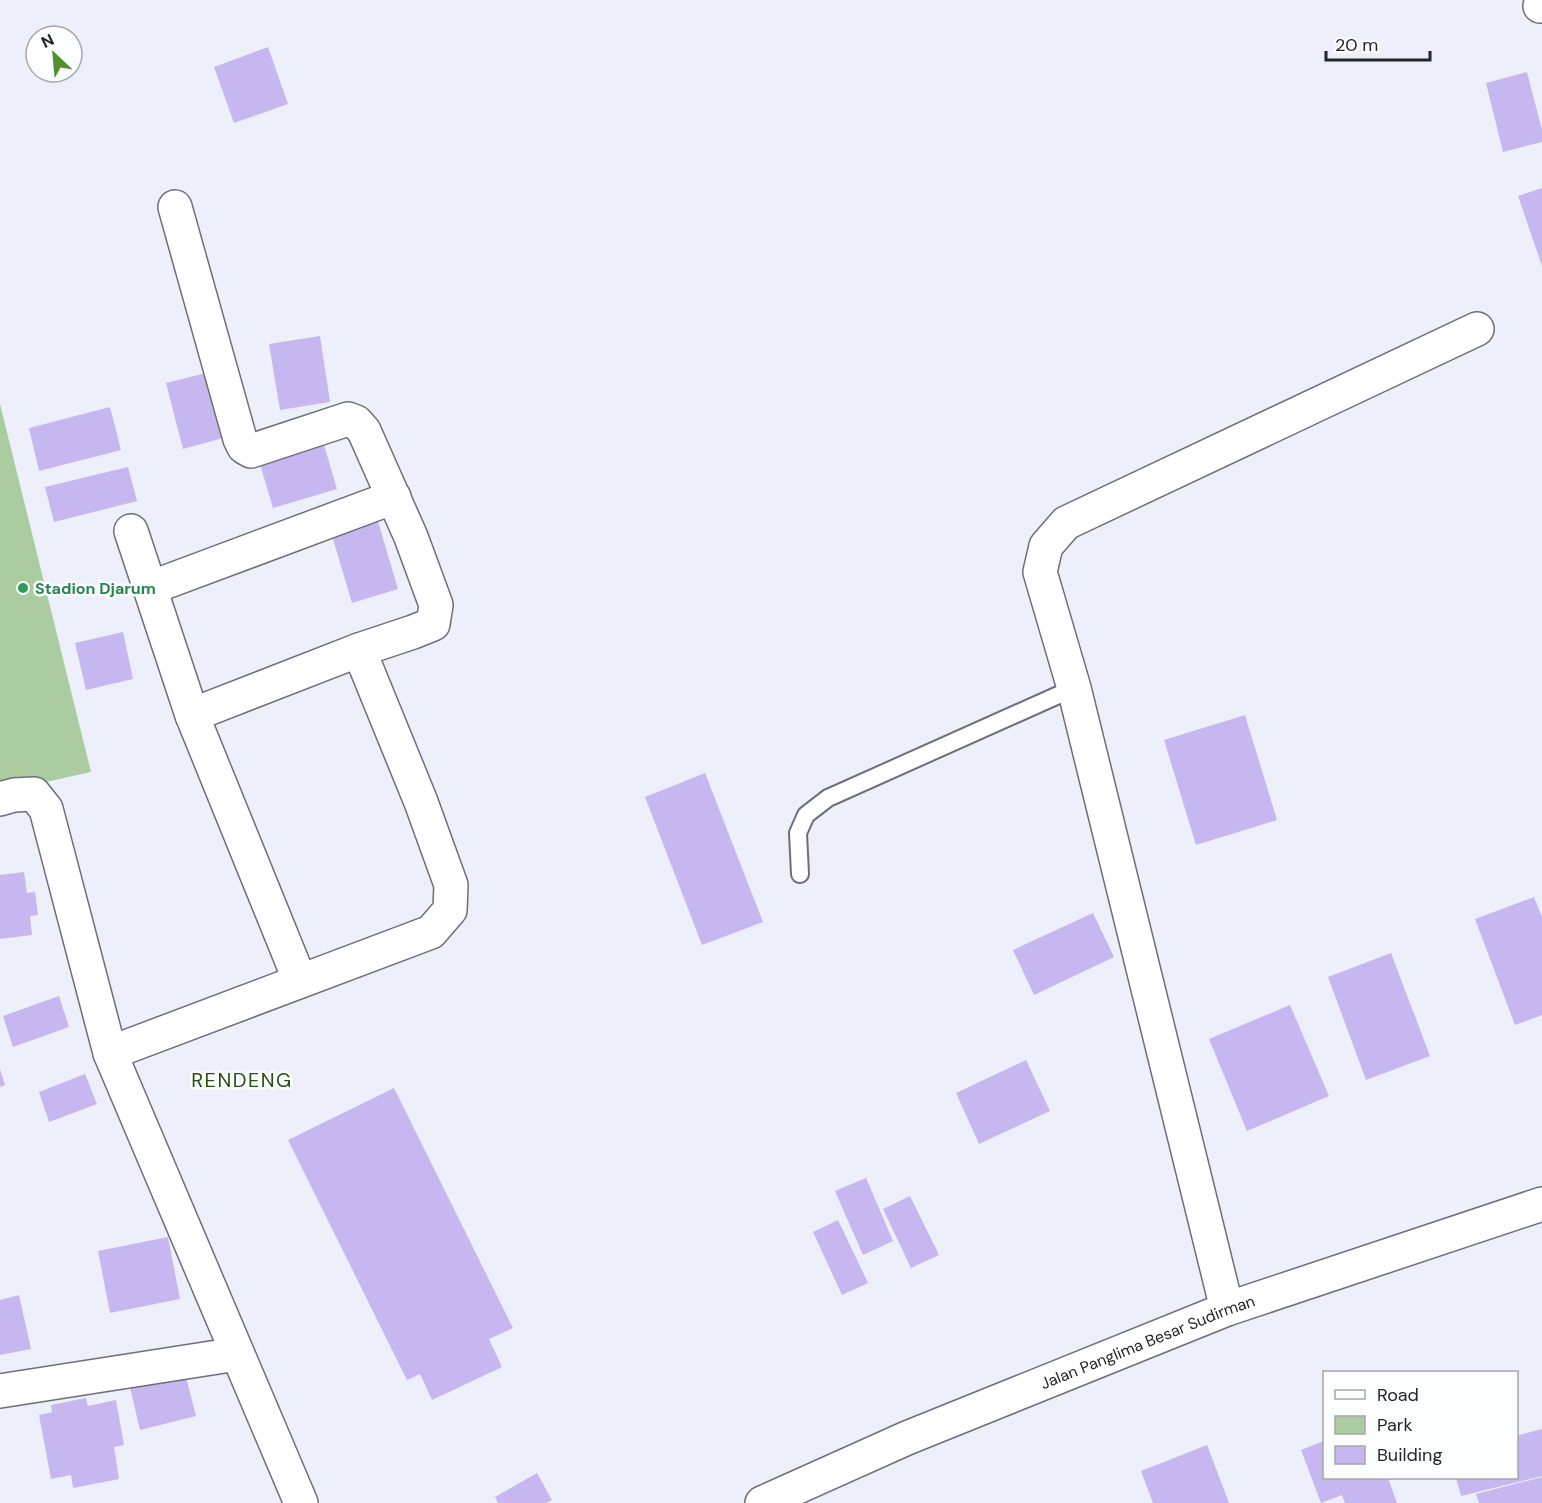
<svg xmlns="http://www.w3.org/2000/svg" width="1542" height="1503" viewBox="0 0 1542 1503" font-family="'DM Sans',sans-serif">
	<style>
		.green { fill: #abcca1 }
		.building { fill: #c7b7f1 }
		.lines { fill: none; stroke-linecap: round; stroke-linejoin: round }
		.service-casing { stroke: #6d6e78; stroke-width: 20 }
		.minor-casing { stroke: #6d6e78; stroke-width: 36 }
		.secondary-casing { stroke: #6d6e78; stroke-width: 36 }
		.service { stroke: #fff; stroke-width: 16 }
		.minor { stroke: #fff; stroke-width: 33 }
		.secondary { stroke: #fff; stroke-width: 33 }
		.leisure-dot { fill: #2e9e5b; stroke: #fcfdff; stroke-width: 2 }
		.labels { text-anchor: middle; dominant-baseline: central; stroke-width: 5; stroke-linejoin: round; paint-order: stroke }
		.leisure-label { font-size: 16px; font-weight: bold; fill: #27864d; stroke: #fcfdff; text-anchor: start }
		.street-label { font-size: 16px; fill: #252529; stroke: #fcfdff }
		.quarter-label { font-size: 20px; letter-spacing: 1.5px; fill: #274e10; stroke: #fcfdff }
	</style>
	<rect width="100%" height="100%" fill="#edeffa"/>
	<polygon class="green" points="0,404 91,772 0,792"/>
	<g class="building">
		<polygon points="268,47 288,104 234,123 214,67"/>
		<polygon points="1527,72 1542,130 1542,142 1503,152 1486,83"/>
		<polygon points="1542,188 1542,266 1518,196"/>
		<polygon points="320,336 330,402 280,410 269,344"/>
		<polygon points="218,370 234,435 183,449 166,383"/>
		<polygon points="110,407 121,450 39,471 29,428"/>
		<polygon points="324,445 337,489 273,508 260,464"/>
		<polygon points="128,467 137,501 54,522 45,487"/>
		<polygon points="377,518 398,589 352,603 331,532"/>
		<polygon points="123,632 133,679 86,690 75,643"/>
		<polygon points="1245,715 1277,820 1196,845 1164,740"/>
		<polygon points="705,773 763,922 702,945 645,797"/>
		<polygon points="24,872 27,893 35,892 38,915 30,916 32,935 0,939 0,875"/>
		<polygon points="1534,897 1542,917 1542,1015 1515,1025 1475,919"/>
		<polygon points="1093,913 1114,957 1034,995 1013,950"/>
		<polygon points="1391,953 1430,1056 1366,1080 1328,977"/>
		<polygon points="59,996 69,1027 13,1047 3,1016"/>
		<polygon points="1290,1005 1329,1096 1247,1131 1209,1039"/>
		<polygon points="1026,1060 1050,1111 979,1144 956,1093"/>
		<polygon points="0,1069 5,1085 0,1087"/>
		<polygon points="85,1074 97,1104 49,1122 39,1092"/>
		<polygon points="394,1088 513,1328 489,1339 502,1367 432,1400 420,1374 407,1380 288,1140"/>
		<polygon points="866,1178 893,1241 863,1255 835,1191"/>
		<polygon points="910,1196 939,1255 911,1268 883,1209"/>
		<polygon points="838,1220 868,1283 842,1295 813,1232"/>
		<polygon points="168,1237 180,1299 110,1313 98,1251"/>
		<polygon points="19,1295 31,1349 0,1355 0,1300"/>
		<polygon points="184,1369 196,1416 140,1430 129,1383"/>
		<polygon points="86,1398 88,1406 116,1400 124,1445 114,1447 119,1479 73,1488 71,1475 51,1479 39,1415 52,1412 51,1405"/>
		<polygon points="1542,1429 1542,1476 1461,1496 1456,1478 1516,1478 1516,1436"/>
		<polygon points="1324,1441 1324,1478 1388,1478 1397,1503 1345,1503 1342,1495 1321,1503 1301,1450"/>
		<polygon points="1207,1445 1229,1503 1153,1503 1141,1471"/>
		<polygon points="537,1473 552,1500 546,1503 498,1503 495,1497"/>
		<polygon points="1542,1477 1542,1503 1479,1503 1476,1494"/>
	</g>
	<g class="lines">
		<defs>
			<polyline id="service" points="800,874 798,833 806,815 828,798 1074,688"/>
			<g id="minor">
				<polyline points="1540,6 1542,5"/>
				<polyline points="175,207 240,439 244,447 251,451 348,419 356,422 364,431 411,537 436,605 433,624 413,632 359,650"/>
				<polyline points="150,588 394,497"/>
				<polyline points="192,715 300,981"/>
				<polyline points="0,799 14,795 34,794 46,809 110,1053 301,1503"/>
				<polyline points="110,1053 431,932 450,910 451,885 421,802 359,650 192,715 131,531"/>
				<polyline points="1227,1309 1074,688 1040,572 1046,546 1066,523 1477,329"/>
				<polyline points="0,1391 237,1354"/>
			</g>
			<g id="secondary">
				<path id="s1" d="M 762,1503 L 907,1438 L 1227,1309 L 1542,1204"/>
			</g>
		</defs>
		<use href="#service" class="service-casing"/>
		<use href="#minor" class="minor-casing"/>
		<use href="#secondary" class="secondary-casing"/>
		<use href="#service" class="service"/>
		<use href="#minor" class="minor"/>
		<use href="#secondary" class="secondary"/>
	</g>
	<circle class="leisure-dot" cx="23" cy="588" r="6"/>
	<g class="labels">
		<g class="leisure-label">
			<text x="35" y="588">Stadion Djarum</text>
		</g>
		<g class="street-label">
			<text stroke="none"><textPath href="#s1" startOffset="418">Jalan Panglima Besar Sudirman</textPath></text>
		</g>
		<g class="quarter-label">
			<text x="242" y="1080">RENDENG</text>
		</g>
	</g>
	<rect x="1323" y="1371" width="195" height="108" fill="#fcfdff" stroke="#a6a7a9" stroke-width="1.5"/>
	<rect x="1335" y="1390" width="30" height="9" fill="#ffffff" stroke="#a6a7a9" stroke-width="1.5"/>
	<text x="1377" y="1401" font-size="18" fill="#252529">Road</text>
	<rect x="1335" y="1416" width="30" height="18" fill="#abcca1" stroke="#a6a7a9" stroke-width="1.5"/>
	<text x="1377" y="1431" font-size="18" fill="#252529">Park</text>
	<rect x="1335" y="1446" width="30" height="18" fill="#c7b7f1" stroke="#a6a7a9" stroke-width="1.5"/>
	<text x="1377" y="1461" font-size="18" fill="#252529">Building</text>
	<g transform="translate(54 54) rotate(334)"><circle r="28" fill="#fcfdff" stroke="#a6a7a9" stroke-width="1.5"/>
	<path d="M0-4.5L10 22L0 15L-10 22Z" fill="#518f2f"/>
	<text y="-9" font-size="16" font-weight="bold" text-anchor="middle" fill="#252529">N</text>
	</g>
	<path d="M1326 51v9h104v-9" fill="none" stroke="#252529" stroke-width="3"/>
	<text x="1335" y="51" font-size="18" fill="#252529" stroke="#fcfdff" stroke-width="4.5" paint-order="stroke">20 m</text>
</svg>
